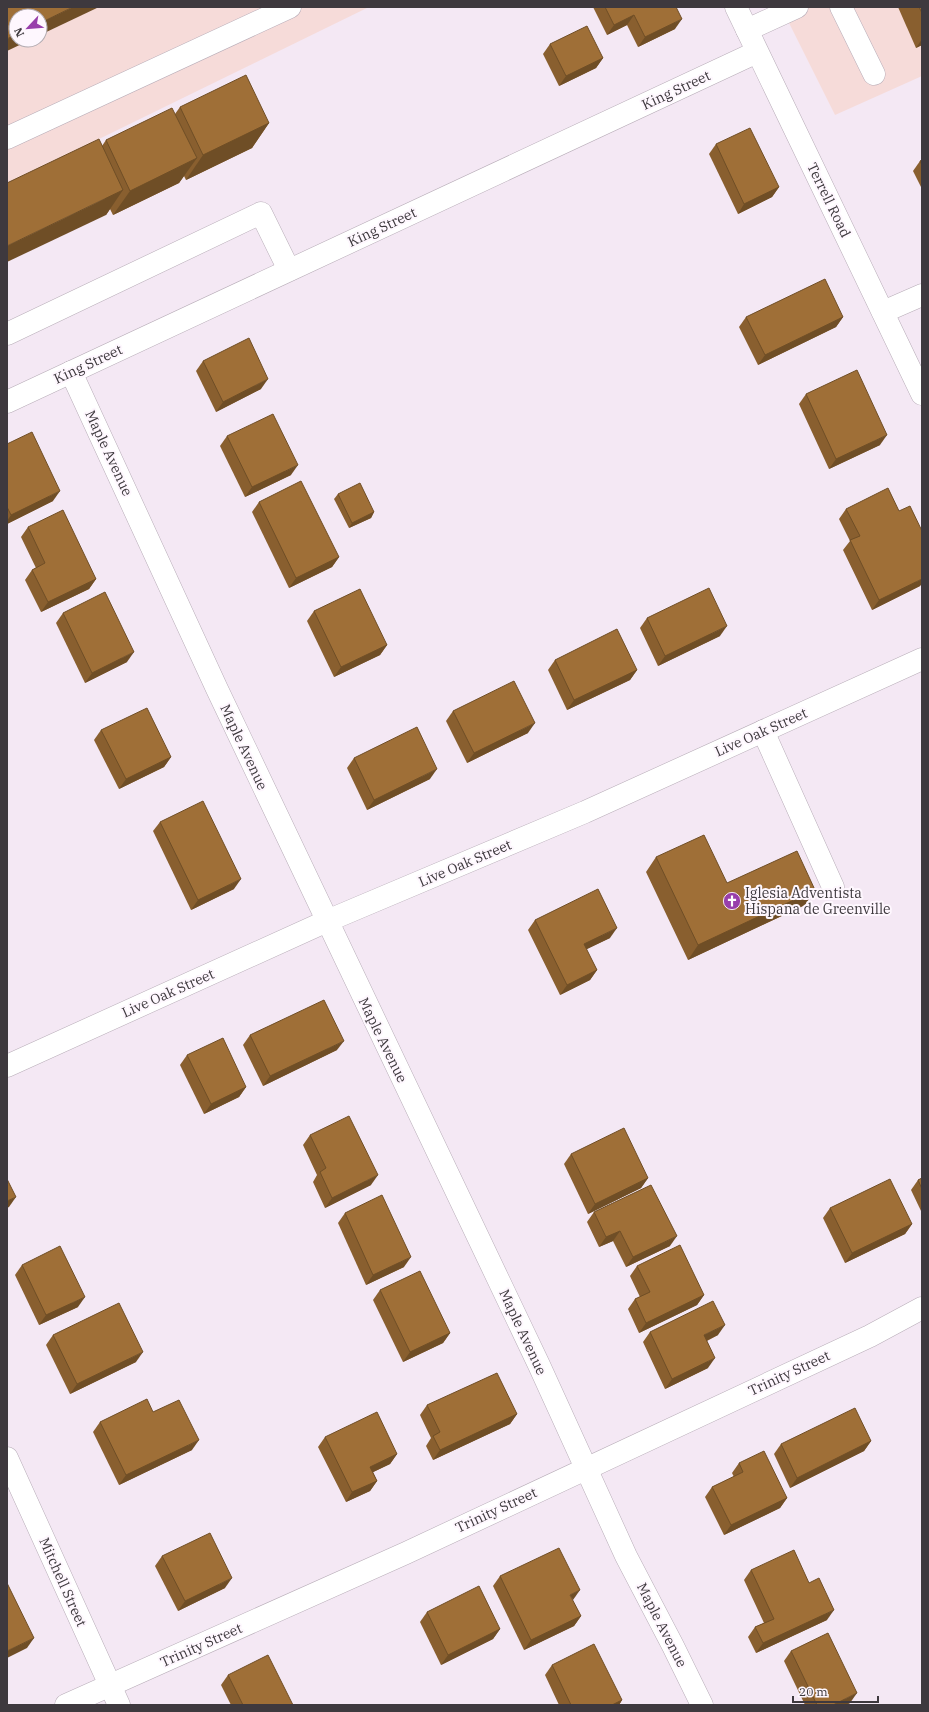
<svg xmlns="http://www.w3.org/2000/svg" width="929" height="1712" viewBox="0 0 929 1712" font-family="'IBM Plex Serif',serif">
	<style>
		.commercial { fill: #f6dbd9; fill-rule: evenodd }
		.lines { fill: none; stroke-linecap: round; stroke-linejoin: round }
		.minor-casing { stroke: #b8adb8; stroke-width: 23 }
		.minor { stroke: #fff; stroke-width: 22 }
		.wall { fill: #895f2f }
		.shaded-wall { fill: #6f4e26 }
		.building { fill: #9f6f37; stroke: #6f4e26 }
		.labels { text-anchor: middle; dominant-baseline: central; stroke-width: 4; stroke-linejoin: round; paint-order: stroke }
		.street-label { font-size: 14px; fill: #3e393e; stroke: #fef7fe }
		.poi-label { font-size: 14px; fill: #3e393e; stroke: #fef7fe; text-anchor: start }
	</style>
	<rect width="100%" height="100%" fill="#f4e8f4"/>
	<g class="commercial">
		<path d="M 7,7 L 369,7 L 7,184 ZM 16,16 L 40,16 L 40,40 L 16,40 Z"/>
		<polygon points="781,7 922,7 922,76 835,115"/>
	</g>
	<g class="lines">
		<defs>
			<g id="minor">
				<polyline points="736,7 922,394"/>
				<polyline points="841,7 874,74"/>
				<polyline points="747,30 797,7"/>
				<polyline points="7,138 290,7"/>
				<polyline points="883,312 922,295"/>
				<polyline points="7,334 261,213 289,270"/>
				<polyline points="71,372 217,689 539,1365 626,1556 673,1646 702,1705"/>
				<polyline points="7,402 757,52"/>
				<polyline points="763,731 833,887"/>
				<polyline points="7,1066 327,921 585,812 922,659"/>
				<polyline points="7,1458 119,1705"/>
				<polyline points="66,1705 406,1553 870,1336 922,1308"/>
			</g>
		</defs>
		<use href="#minor" class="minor-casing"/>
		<use href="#minor" class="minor"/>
	</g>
	<g class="wall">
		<polygon points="593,7 676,7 675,29 638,47 627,25 607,35"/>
		<polygon points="898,7 922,7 922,45 916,48"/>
		<polygon points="550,44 603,58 596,68 559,86 543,54"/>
		<polygon points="180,107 269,123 252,148 186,180 184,176 179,183 113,215 110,209 106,215 102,146 106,140 175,114"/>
		<polygon points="716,144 779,187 772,197 738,214 709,154"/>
		<polygon points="922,160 922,189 913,171 920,161"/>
		<polygon points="746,317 843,317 836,327 758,365 739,327"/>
		<polygon points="203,361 261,389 216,412 196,371"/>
		<polygon points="806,394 880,445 829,469 799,404"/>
		<polygon points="227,436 291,475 245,497 220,446"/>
		<polygon points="7,444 53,501 7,524"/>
		<polygon points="338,494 374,512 371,518 349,528 334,499"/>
		<polygon points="259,502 339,557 332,567 289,588 252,512"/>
		<polygon points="846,509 920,586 872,610 843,550 850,541 839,519"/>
		<polygon points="28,527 96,579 89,589 41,612 25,580 32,570 36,568 21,537"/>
		<polygon points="314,611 387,645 380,655 334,677 307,621"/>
		<polygon points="63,613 127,662 85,683 56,623"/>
		<polygon points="647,618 720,636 658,666 640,628"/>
		<polygon points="555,660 637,670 630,680 567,710 548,670"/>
		<polygon points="453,711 528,733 467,763 446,721"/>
		<polygon points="101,730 171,757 164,767 119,789 94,740"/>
		<polygon points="354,758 430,779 367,810 347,768"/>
		<polygon points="160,822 234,889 191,910 153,831"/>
		<polygon points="656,857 727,883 805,905 688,960 646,872"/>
		<polygon points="535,920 610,938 586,949 597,970 590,980 560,995 528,930"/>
		<polygon points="250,1035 337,1050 263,1086 243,1045"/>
		<polygon points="187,1055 246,1087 239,1097 204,1114 180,1065"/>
		<polygon points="310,1135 371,1185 325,1208 313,1182 317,1175 303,1145"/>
		<polygon points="571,1154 648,1178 641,1188 588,1214 564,1164"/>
		<polygon points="922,1178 922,1213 911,1190 918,1180"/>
		<polygon points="830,1208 912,1224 905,1234 845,1263 823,1218"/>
		<polygon points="594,1212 670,1246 626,1267 613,1241 599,1247 587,1222"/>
		<polygon points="345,1213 404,1267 366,1285 338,1223"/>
		<polygon points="22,1265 78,1307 39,1325 15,1275"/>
		<polygon points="637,1266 704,1295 697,1305 639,1333 628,1309 635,1299 640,1297 630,1276"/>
		<polygon points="380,1290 450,1333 443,1343 403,1362 373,1300"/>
		<polygon points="650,1332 718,1335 707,1341 708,1368 665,1389 643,1342"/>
		<polygon points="53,1335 136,1362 70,1394 46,1345"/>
		<polygon points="427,1405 517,1414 510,1424 433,1460 426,1446 431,1438 420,1415"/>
		<polygon points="153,1412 192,1450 119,1485 93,1432 100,1422"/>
		<polygon points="325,1437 397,1454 390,1464 373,1472 377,1481 370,1491 346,1502 318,1447"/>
		<polygon points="871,1441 864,1451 790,1488 774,1454 781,1444"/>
		<polygon points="739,1463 787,1498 780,1508 724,1535 705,1497 712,1487 734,1477 732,1473"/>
		<polygon points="162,1556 225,1588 178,1611 155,1566"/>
		<polygon points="751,1570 809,1583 827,1620 756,1653 748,1637 755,1627 764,1623 744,1580"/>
		<polygon points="500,1576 581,1616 574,1626 524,1650 493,1586"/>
		<polygon points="427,1612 500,1629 493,1639 441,1665 420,1622"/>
		<polygon points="791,1651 850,1703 846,1705 805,1705 784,1661"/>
		<polygon points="552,1665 622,1700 619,1705 559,1705 545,1675"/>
		<polygon points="228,1675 293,1705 231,1705 221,1685"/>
	</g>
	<g class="shaded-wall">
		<polygon points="73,7 99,7 40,35 40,23"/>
		<polygon points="634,15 627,25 607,35 614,25"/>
		<polygon points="682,19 675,29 638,47 645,37"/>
		<polygon points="16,34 16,40 30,40 7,51 7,39"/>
		<polygon points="922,39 922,45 916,48"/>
		<polygon points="603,58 596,68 559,86 566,76"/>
		<polygon points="269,123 252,148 186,180 203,155"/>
		<polygon points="197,158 179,183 113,215 130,191"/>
		<polygon points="779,187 772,197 738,214 744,204"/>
		<polygon points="123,190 106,215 7,262 7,246"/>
		<polygon points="843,317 836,327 758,365 765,355"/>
		<polygon points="268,379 261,389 216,412 223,402"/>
		<polygon points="887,435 880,445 829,469 836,459"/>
		<polygon points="298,465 291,475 245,497 252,487"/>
		<polygon points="60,491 53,501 7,524 7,521 11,515"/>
		<polygon points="374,512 371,518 349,528 352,523"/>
		<polygon points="339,557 332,567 289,588 296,578"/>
		<polygon points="96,579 89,589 41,612 48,602"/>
		<polygon points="922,579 922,584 920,586 872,610 879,600"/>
		<polygon points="727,626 720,636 658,666 665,656"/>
		<polygon points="387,645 380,655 334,677 341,667"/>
		<polygon points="134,652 127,662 85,683 92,673"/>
		<polygon points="637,670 630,680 567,710 574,700"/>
		<polygon points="535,723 528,733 467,763 474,753"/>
		<polygon points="171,757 164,767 119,789 126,779"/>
		<polygon points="437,769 430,779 367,810 374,800"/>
		<polygon points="241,879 234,889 191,910 198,900"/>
		<polygon points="815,890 805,905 688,960 698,945"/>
		<polygon points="617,928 610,938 577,954 584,944"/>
		<polygon points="597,970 590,980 560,995 567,985"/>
		<polygon points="344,1041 337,1050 263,1086 270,1076"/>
		<polygon points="246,1087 239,1097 204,1114 211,1104"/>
		<polygon points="378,1175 371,1185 325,1208 332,1198"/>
		<polygon points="648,1178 641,1188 588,1214 595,1204"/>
		<polygon points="16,1197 9,1207 7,1208 7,1201"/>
		<polygon points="912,1224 905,1234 845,1263 852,1253"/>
		<polygon points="620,1231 613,1241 599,1247 606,1237"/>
		<polygon points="677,1236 670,1246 626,1267 633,1257"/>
		<polygon points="411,1257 404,1267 366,1285 373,1275"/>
		<polygon points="704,1295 697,1305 639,1333 646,1323"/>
		<polygon points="85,1297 78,1307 39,1325 46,1315"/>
		<polygon points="725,1325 718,1335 697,1345 704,1335"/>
		<polygon points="450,1333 443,1343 403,1362 410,1352"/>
		<polygon points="143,1352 136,1362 70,1394 77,1384"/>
		<polygon points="715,1358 708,1368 665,1389 672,1379"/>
		<polygon points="517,1414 510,1424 433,1460 440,1450"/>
		<polygon points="199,1440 192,1450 119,1485 126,1475"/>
		<polygon points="871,1441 864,1451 790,1488 797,1478"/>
		<polygon points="397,1454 390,1464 363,1477 370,1467"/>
		<polygon points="377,1481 370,1491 346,1502 352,1492"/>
		<polygon points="787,1498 780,1508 724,1535 731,1525"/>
		<polygon points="232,1578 225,1588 178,1611 185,1601"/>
		<polygon points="580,1590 573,1600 570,1595"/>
		<polygon points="834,1610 827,1620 756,1653 763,1643"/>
		<polygon points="581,1616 574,1626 524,1650 531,1640"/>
		<polygon points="500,1629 493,1639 441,1665 448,1655"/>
		<polygon points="34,1638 27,1648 7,1658 7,1651"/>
		<polygon points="857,1693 850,1703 846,1705 833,1705"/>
		<polygon points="622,1700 619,1705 612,1705"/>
	</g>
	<g class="building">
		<polygon points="7,7 73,7 40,23 40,16 16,16 16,34 7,39"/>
		<polygon points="605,7 676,7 682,19 645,37 634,15 614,25"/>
		<polygon points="919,7 922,7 922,13"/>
		<polygon points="587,26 603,58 566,76 550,44"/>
		<polygon points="246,75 269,123 203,155 180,107"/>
		<polygon points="172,108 197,158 130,191 106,140"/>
		<polygon points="750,128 779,187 744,204 716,144"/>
		<polygon points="99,139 123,190 7,246 7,183"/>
		<polygon points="922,160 922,165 920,161"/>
		<polygon points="825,279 843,317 765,355 746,317"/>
		<polygon points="249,338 268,379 223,402 203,361"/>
		<polygon points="857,370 887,435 836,459 806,394"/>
		<polygon points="273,414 298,465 252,487 227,436"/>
		<polygon points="32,432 60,491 11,515 7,507 7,444"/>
		<polygon points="301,481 339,557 296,578 259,502"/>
		<polygon points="360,483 374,512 352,523 338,494"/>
		<polygon points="888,488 899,511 910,506 922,531 922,563 921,564 922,565 922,579 879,600 850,540 860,536 846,509"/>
		<polygon points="63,510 96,579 48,602 32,570 45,563 28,527"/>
		<polygon points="709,588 727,626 665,656 647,618"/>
		<polygon points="360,589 387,645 341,667 314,611"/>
		<polygon points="105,592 134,652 92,673 63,613"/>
		<polygon points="617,629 637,670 574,700 555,660"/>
		<polygon points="514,681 535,723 474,753 453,711"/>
		<polygon points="147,708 171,757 126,779 101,730"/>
		<polygon points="417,727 437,769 374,800 354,758"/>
		<polygon points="203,801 241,879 198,900 160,822"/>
		<polygon points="704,835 727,883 797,851 815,890 698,945 656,857"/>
		<polygon points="598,889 617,928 584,944 597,970 567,985 535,920"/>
		<polygon points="324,1000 344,1041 270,1076 250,1035"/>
		<polygon points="223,1038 246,1087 211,1104 187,1055"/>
		<polygon points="349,1116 378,1175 332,1198 320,1172 326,1168 310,1135"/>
		<polygon points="624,1128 648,1178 595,1204 571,1154"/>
		<polygon points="922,1178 922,1189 918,1180"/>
		<polygon points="7,1179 16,1197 7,1201"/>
		<polygon points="890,1179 912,1224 852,1253 830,1208"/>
		<polygon points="651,1185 677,1236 633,1257 620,1231 606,1237 594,1212"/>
		<polygon points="382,1195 411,1257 373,1275 345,1213"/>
		<polygon points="680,1245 704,1295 646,1323 635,1299 650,1292 637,1266"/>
		<polygon points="60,1246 85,1297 46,1315 22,1265"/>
		<polygon points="420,1271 450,1333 410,1352 380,1290"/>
		<polygon points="713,1301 725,1325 704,1335 715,1358 672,1379 650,1332"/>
		<polygon points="119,1303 143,1352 77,1384 53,1335"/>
		<polygon points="497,1373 517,1414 440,1450 433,1436 440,1432 427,1405"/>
		<polygon points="147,1399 153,1412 179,1400 199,1440 126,1475 100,1422"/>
		<polygon points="855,1408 871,1441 797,1478 781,1444"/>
		<polygon points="377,1412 397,1454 370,1467 377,1481 352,1492 325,1437"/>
		<polygon points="764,1451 787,1498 731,1525 712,1487 743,1472 739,1463"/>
		<polygon points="210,1533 232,1578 185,1601 162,1556"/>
		<polygon points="559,1548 580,1590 570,1595 581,1616 531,1640 500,1576"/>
		<polygon points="794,1550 809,1583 819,1578 834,1610 763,1643 755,1627 774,1619 751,1570"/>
		<polygon points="7,1583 34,1638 7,1651"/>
		<polygon points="479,1586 500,1629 448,1655 427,1612"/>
		<polygon points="828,1633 857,1693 833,1705 817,1705 791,1651"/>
		<polygon points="594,1644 622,1700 612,1705 571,1705 552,1665"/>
		<polygon points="268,1655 293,1705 243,1705 228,1675"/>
	</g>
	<defs>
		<symbol id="church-disc" viewBox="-11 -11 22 22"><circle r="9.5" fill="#983fab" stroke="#fef7fe"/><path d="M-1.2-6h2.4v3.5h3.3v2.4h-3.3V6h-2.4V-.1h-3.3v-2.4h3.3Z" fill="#fff"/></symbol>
	</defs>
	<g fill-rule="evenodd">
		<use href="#church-disc" x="722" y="891" width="20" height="20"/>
	</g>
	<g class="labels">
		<g class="street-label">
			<text transform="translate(676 90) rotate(-25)">King Street</text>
			<text transform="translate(829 200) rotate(64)">Terrell Road</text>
			<text transform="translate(382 227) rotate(-25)">King Street</text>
			<text transform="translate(88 364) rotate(-25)">King Street</text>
			<text transform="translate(109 453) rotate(65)">Maple Avenue</text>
			<text transform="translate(761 732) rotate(-24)">Live Oak Street</text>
			<text transform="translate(244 747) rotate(65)">Maple Avenue</text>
			<text transform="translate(465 863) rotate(-23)">Live Oak Street</text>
			<text transform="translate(168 993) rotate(-24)">Live Oak Street</text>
			<text transform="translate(383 1040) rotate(64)">Maple Avenue</text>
			<text transform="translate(523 1332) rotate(65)">Maple Avenue</text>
			<text transform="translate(789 1373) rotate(-25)">Trinity Street</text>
			<text transform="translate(496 1510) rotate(-25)">Trinity Street</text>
			<text transform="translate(63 1582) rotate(66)">Mitchell Street</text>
			<text transform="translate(662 1625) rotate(63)">Maple Avenue</text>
			<text transform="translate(201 1645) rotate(-24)">Trinity Street</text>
		</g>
		<g class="poi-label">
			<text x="745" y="893">Iglesia Adventista<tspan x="745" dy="16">Hispana de Greenville</tspan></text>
		</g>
	</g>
	<rect width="929" height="1712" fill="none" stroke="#3e393e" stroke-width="16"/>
	<g transform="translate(28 28) rotate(244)"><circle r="19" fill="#fef7fe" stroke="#b1abb1"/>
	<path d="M0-3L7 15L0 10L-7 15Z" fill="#983fab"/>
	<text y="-6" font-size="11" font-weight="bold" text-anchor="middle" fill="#3e393e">N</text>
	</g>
	<path d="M793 1696v6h85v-6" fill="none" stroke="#3e393e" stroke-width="2"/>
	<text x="799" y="1696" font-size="12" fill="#3e393e" stroke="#fef7fe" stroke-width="3" paint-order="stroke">20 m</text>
</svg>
